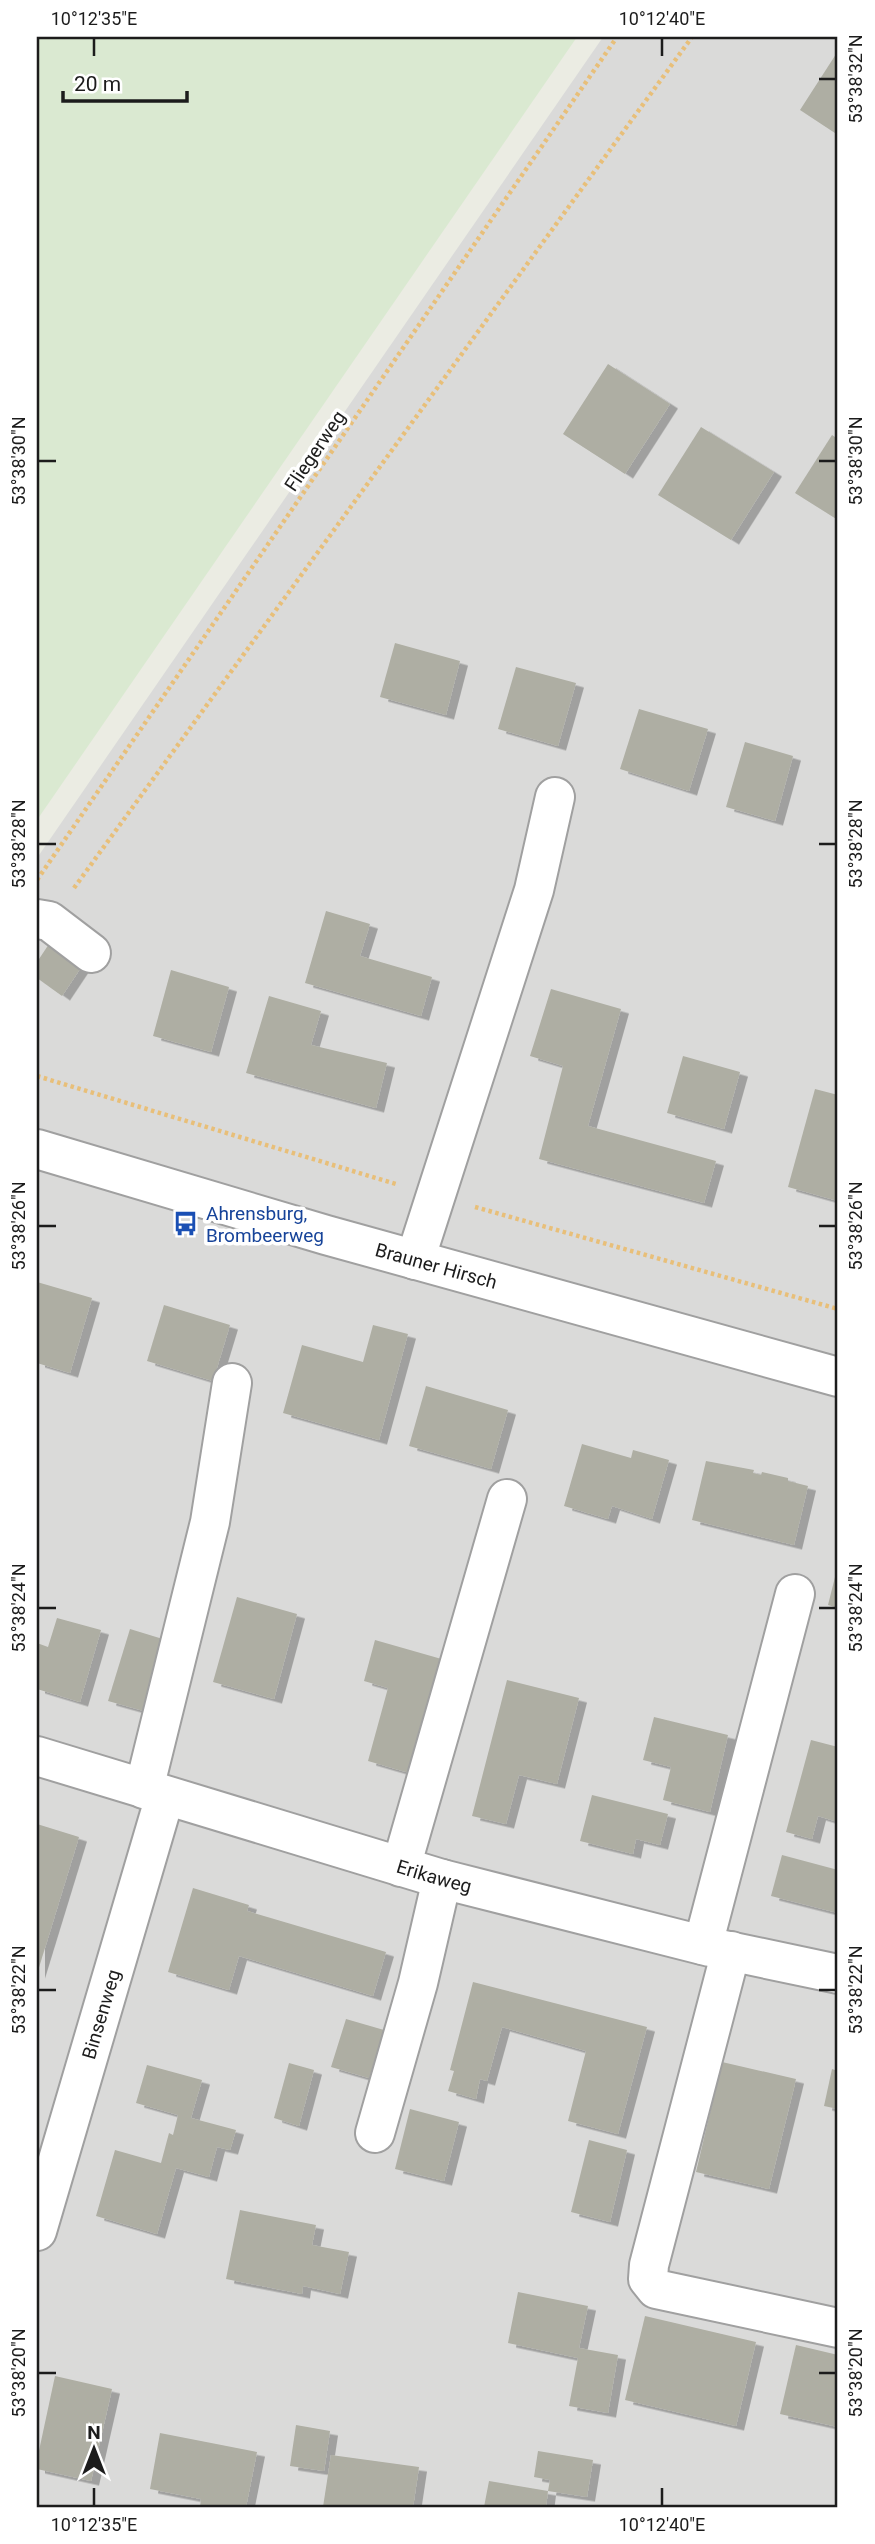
<svg xmlns="http://www.w3.org/2000/svg" width="875" height="2544" viewBox="0 0 875 2544" font-family="Roboto,sans-serif">
	<style>
		.residential { fill: #dadad9 }
		.farmland { fill: #dae9d1 }
		.building { fill: #aeaea3; filter: url(#shadow) }
		.lines { fill: none; stroke-linecap: round; stroke-linejoin: round }
		.minor-casing { stroke: #a0a0a0; stroke-width: 42 }
		.path { stroke: #e8bf79; stroke-width: 4.5; stroke-dasharray: 3.5 3.5; stroke-linecap: butt }
		.minor { stroke: #fff; stroke-width: 38 }
		.ticks { fill: none; stroke: #1c1c1c; stroke-width: 2.5 }
		.labels { text-anchor: middle; dominant-baseline: central; stroke-width: 7; stroke-linejoin: round; paint-order: stroke }
		.street-label { font-size: 19px; fill: #1c1c1c; stroke: #fff }
		.transit-label { font-size: 19px; fill: #164399; stroke: #fff; text-anchor: start }
		.neatline { fill: none; stroke: #1c1c1c; stroke-width: 2.5 }
		.ticks-label { font-size: 18px; text-anchor: middle; fill: #1c1c1c }
	</style>
	<defs>
		<filter id="shadow"><feDropShadow dx="8" dy="4.5" stdDeviation="0" flood-color="#0004"/></filter>
	</defs>
	<rect width="100%" height="100%" fill="#ebece3"/>
	<polygon class="residential" points="603,37 838,37 838,2507 37,2507 37,858"/>
	<polygon class="farmland" points="37,37 577,37 37,820"/>
	<g class="building">
		<polygon points="838,51 838,135 800,110"/>
		<polygon points="608,364 670,404 625,474 563,434"/>
		<polygon points="701,427 774,472 731,540 658,495"/>
		<polygon points="832,435 838,439 838,520 795,493"/>
		<polygon points="395,643 460,661 446,715 380,697"/>
		<polygon points="516,667 576,683 558,746 498,729"/>
		<polygon points="639,709 708,729 689,791 620,769"/>
		<polygon points="745,742 793,756 775,821 726,807"/>
		<polygon points="326,911 370,924 360,956 432,977 421,1016 305,983"/>
		<polygon points="51,941 84,963 62,996 37,978 37,962"/>
		<polygon points="171,970 229,987 211,1052 153,1036"/>
		<polygon points="551,989 621,1009 588,1126 716,1161 704,1203 539,1159 563,1066 530,1056"/>
		<polygon points="269,996 321,1011 311,1045 387,1063 376,1108 246,1073"/>
		<polygon points="683,1056 740,1072 724,1129 667,1113"/>
		<polygon points="815,1089 838,1095 838,1201 788,1187"/>
		<polygon points="37,1282 92,1298 70,1373 37,1363"/>
		<polygon points="164,1305 230,1325 213,1381 147,1361"/>
		<polygon points="373,1325 408,1334 379,1440 283,1413 302,1345 363,1362"/>
		<polygon points="426,1386 508,1410 491,1469 409,1446"/>
		<polygon points="582,1444 631,1458 633,1450 669,1460 652,1519 612,1506 608,1519 564,1506"/>
		<polygon points="706,1461 754,1470 753,1473 761,1475 762,1472 788,1478 788,1481 808,1486 794,1545 692,1520"/>
		<polygon points="837,1569 838,1570 838,1608 828,1605"/>
		<polygon points="237,1597 297,1614 274,1699 213,1682"/>
		<polygon points="57,1618 101,1630 80,1702 37,1689 37,1643 48,1647"/>
		<polygon points="130,1629 166,1640 144,1711 108,1701"/>
		<polygon points="375,1640 445,1660 413,1774 368,1761 388,1688 364,1681"/>
		<polygon points="507,1680 579,1698 557,1784 519,1775 506,1824 472,1816"/>
		<polygon points="654,1717 728,1735 710,1812 663,1800 671,1767 643,1760"/>
		<polygon points="811,1740 838,1747 838,1822 818,1816 812,1839 786,1832"/>
		<polygon points="592,1795 668,1814 660,1845 636,1839 633,1854 580,1841"/>
		<polygon points="37,1824 79,1837 37,1974"/>
		<polygon points="782,1855 838,1870 838,1913 771,1896"/>
		<polygon points="193,1888 249,1905 247,1911 386,1952 373,1996 239,1956 229,1990 168,1972"/>
		<polygon points="473,1982 647,2027 618,2134 568,2121 586,2051 502,2027 487,2081 480,2079 476,2099 448,2091 454,2071 450,2070"/>
		<polygon points="346,2019 384,2030 369,2078 331,2067"/>
		<polygon points="722,2062 796,2079 769,2189 696,2172"/>
		<polygon points="289,2063 314,2070 299,2126 274,2118"/>
		<polygon points="147,2065 202,2080 191,2118 236,2130 230,2150 217,2147 209,2177 176,2168 157,2234 96,2216 115,2150 161,2163 169,2133 173,2135 178,2115 136,2103"/>
		<polygon points="832,2069 838,2071 838,2109 824,2106"/>
		<polygon points="410,2109 459,2122 444,2181 395,2169"/>
		<polygon points="589,2140 627,2150 610,2222 571,2212"/>
		<polygon points="240,2210 316,2225 312,2245 349,2252 340,2294 303,2286 302,2294 226,2279"/>
		<polygon points="518,2292 588,2306 579,2348 618,2355 608,2413 569,2406 578,2358 508,2343"/>
		<polygon points="645,2316 756,2342 736,2426 625,2400"/>
		<polygon points="796,2345 838,2355 838,2427 780,2414"/>
		<polygon points="55,2376 112,2389 91,2481 37,2469 37,2460"/>
		<polygon points="296,2425 330,2431 324,2471 290,2466"/>
		<polygon points="160,2433 257,2452 246,2507 200,2507 201,2499 150,2489"/>
		<polygon points="538,2451 593,2460 587,2497 548,2491 546,2507 484,2507 489,2481 548,2491 550,2480 534,2477"/>
		<polygon points="331,2455 419,2467 413,2507 323,2507"/>
	</g>
	<g class="lines">
		<defs>
			<g id="minor">
				<polyline points="37,919 49,921 91,953"/>
				<path id="s1" d="M 37,1149 L 326,1235 L 838,1377"/>
				<polyline points="415,1260 534,890 555,797"/>
				<path id="s2" d="M 37,1756 L 442,1879 L 710,1947 L 838,1974"/>
				<polyline points="144,1789 210,1522 232,1383"/>
				<polyline points="401,1867 507,1499"/>
				<polyline points="703,1945 795,1594"/>
				<polyline points="731,1951 649,2265 648,2279 656,2289 838,2328"/>
				<polyline points="375,2133 418,1983 442,1879"/>
				<path id="s3" d="M 37,2231 L 165,1796"/>
			</g>
		</defs>
		<use href="#minor" class="minor-casing"/>
		<g class="path">
			<polyline points="37,880 617,37"/>
			<polyline points="74,888 692,37"/>
			<polyline points="37,1076 396,1184"/>
			<polyline points="475,1207 838,1309"/>
		</g>
		<use href="#minor" class="minor"/>
	</g>
	<path class="ticks" d="M 94,38 L 94,56M 662,38 L 662,56M 819,79 L 836,79M 38,461 L 56,461M 819,461 L 836,461M 38,844 L 56,844M 819,844 L 836,844M 38,1226 L 56,1226M 819,1226 L 836,1226M 38,1608 L 56,1608M 819,1608 L 836,1608M 38,1990 L 56,1990M 819,1990 L 836,1990M 38,2373 L 56,2373M 819,2373 L 836,2373M 94,2488 L 94,2506M 662,2488 L 662,2506"/>
	<defs>
		<symbol id="bus-bare" viewBox="-9 -9 18 18"><path d="M-5-6H5V4H4V6H2V4H-2V6H-4V4H-5ZM-3.5-4V0h7V-4ZM-3.5 1.2v1.5H-2V1.2ZM2 1.2v1.5H3.5V1.2Z" fill="#1a4fb4" stroke="#fff" stroke-width="2.5" paint-order="stroke"/></symbol>
	</defs>
	<g fill-rule="evenodd">
		<use href="#bus-bare" x="168" y="1206" width="35" height="35"/>
	</g>
	<g class="labels">
		<g class="street-label">
			<text transform="translate(315 451) rotate(-56)">Fliegerweg</text>
			<text stroke="none"><textPath href="#s1" startOffset="416">Brauner Hirsch</textPath></text>
			<text stroke="none"><textPath href="#s2" startOffset="415">Erikaweg</textPath></text>
			<text stroke="none"><textPath href="#s3" startOffset="226">Binsenweg</textPath></text>
		</g>
		<g class="transit-label">
			<text x="206" y="1213">Ahrensburg,<tspan x="206" dy="22">Brombeerweg</tspan></text>
		</g>
	</g>
	<rect width="875" height="2544" fill="none" stroke="#ffffff" stroke-width="77"/>
	<g transform="translate(94 2449)" stroke="#ffffff" stroke-width="5" paint-order="stroke">
	<path d="M0-5L12 26L0 18L-12 26Z" fill="#1c1c1c"/>
	<text y="-10" font-size="19" font-weight="bold" text-anchor="middle" fill="#1c1c1c">N</text>
	</g>
	<path d="M63 91v10h124v-10" fill="none" stroke="#1c1c1c" stroke-width="3.5"/>
	<text x="74" y="91" font-size="21" fill="#1c1c1c" stroke="#ffffff" stroke-width="5" paint-order="stroke">20 m</text>
	<rect x="38" y="38" width="798" height="2468" class="neatline"/>
	<g class="ticks-label">
		<text x="94" y="25">10°12'35"E</text>
		<text x="662" y="25">10°12'40"E</text>
		<text transform="translate(856 79) rotate(-90)" y="6">53°38'32"N</text>
		<text transform="translate(19 461) rotate(-90)" y="6">53°38'30"N</text>
		<text transform="translate(856 461) rotate(-90)" y="6">53°38'30"N</text>
		<text transform="translate(19 844) rotate(-90)" y="6">53°38'28"N</text>
		<text transform="translate(856 844) rotate(-90)" y="6">53°38'28"N</text>
		<text transform="translate(19 1226) rotate(-90)" y="6">53°38'26"N</text>
		<text transform="translate(856 1226) rotate(-90)" y="6">53°38'26"N</text>
		<text transform="translate(19 1608) rotate(-90)" y="6">53°38'24"N</text>
		<text transform="translate(856 1608) rotate(-90)" y="6">53°38'24"N</text>
		<text transform="translate(19 1990) rotate(-90)" y="6">53°38'22"N</text>
		<text transform="translate(856 1990) rotate(-90)" y="6">53°38'22"N</text>
		<text transform="translate(19 2373) rotate(-90)" y="6">53°38'20"N</text>
		<text transform="translate(856 2373) rotate(-90)" y="6">53°38'20"N</text>
		<text x="94" y="2531">10°12'35"E</text>
		<text x="662" y="2531">10°12'40"E</text>
	</g>
</svg>
